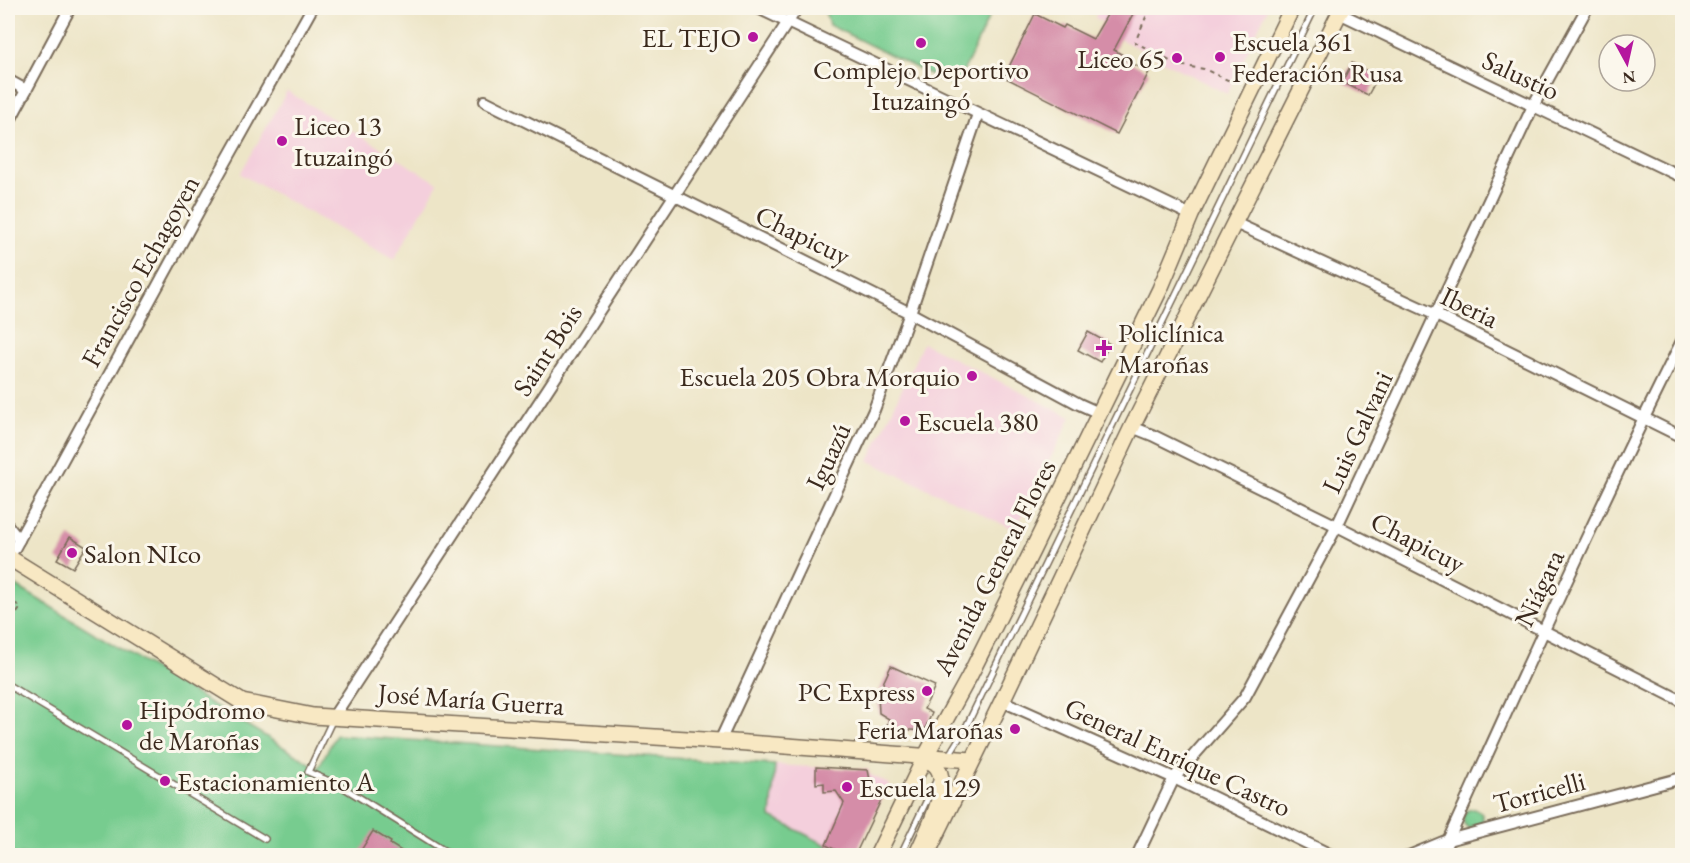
<svg xmlns="http://www.w3.org/2000/svg" width="1690" height="863" viewBox="0 0 1690 863" font-family="'EB Garamond',serif">
	<style>
		.built { fill: #f4cfdc }
		.green { fill: #77cc8f; stroke: #597b56; stroke-width: 1.5 }
		.building { fill: #d58da8 }
		.lines { fill: none; stroke-linecap: round; stroke-linejoin: round }
		.lane-casing { stroke: #796b59; stroke-width: 8 }
		.street-casing { stroke: #796b59; stroke-width: 14 }
		.secondary-casing { stroke: #796b59; stroke-width: 18 }
		.path { stroke: #796b59; stroke-width: 2; stroke-dasharray: 4.5 4.5; stroke-linecap: butt }
		.lane { stroke: #fff; stroke-width: 5 }
		.street { stroke: #fff; stroke-width: 10 }
		.secondary { stroke: #f8e8c3; stroke-width: 15 }
		.poi-dot { fill: #b5179e; stroke: #fbf7ec; stroke-width: 2 }
		.labels { text-anchor: middle; dominant-baseline: central; stroke-width: 6; stroke-linejoin: round; paint-order: stroke }
		.poi-label { font-size: 27px; fill: #3b2a1e; stroke: #fbf7ec; text-anchor: start }
		.street-label { font-size: 27px; fill: #3b2a1e; stroke: #fbf7ec }
	</style>
	<rect width="100%" height="100%" fill="#fbf7ec"/>
	<filter id="ink" filterUnits="userSpaceOnUse"><feTurbulence type="fractalNoise" baseFrequency=".0167" numOctaves="2"/><feDisplacementMap in="SourceGraphic" scale="12" xChannelSelector="R" yChannelSelector="G"/><feConvolveMatrix kernelMatrix="1 2 1 2 8 2 1 2 1" color-interpolation-filters="sRGB"/></filter>
	<filter id="wash" filterUnits="userSpaceOnUse"><feTurbulence type="fractalNoise" baseFrequency=".008" numOctaves="4" result="noise"/><feDisplacementMap in="SourceGraphic" scale="24" xChannelSelector="R" yChannelSelector="G"/><feGaussianBlur stdDeviation="1.35" result="paint"/><feColorMatrix in="noise" values="0 0 0 0 0 0 0 0 0 0 0 0 0 0 0 0 0 1.4 0 .05"/><feComposite in="paint" operator="in"/></filter>
	<g filter="url(#wash)">
		<rect width="100%" height="100%" fill="#ede5c7"/>
		<g class="built">
			<polygon points="1089,8 1268,8 1227,94 1120,39 1123,32 1095,18 1097,12"/>
			<polygon points="287,91 438,183 394,260 240,174"/>
			<polygon points="923,343 1071,417 1015,530 869,461"/>
			<polygon points="775,765 869,770 869,774 889,784 855,855 846,855 771,816"/>
		</g>
		<g class="green">
			<polygon points="824,8 993,8 968,62 955,87 829,25"/>
			<polygon points="8,581 318,768 336,735 775,765 771,817 846,855 8,855"/>
			<circle cx="1473" cy="819" r="10"/>
		</g>
		<g id="blocks">
			<g class="building">
				<polygon points="1111,8 1136,8 1114,50 1123,55 1122,58 1149,72 1117,134 1004,77 1035,14 1063,28 1065,25 1093,39"/>
				<polygon points="1352,63 1378,77 1368,95 1342,82"/>
				<polygon points="1088,332 1110,344 1100,362 1078,350"/>
				<polygon points="70,537 86,547 73,568 57,559"/>
				<polygon points="891,666 935,686 924,709 932,713 924,731 886,728 889,719 879,713 878,694"/>
				<polygon points="816,767 868,770 870,780 874,785 870,792 882,798 855,855 846,855 826,845 844,803 836,791 824,792 824,783 816,784"/>
				<polygon points="373,831 391,842 390,844 408,855 358,855"/>
			</g>
		</g>
	</g>
	<g filter="url(#ink)">
		<use href="#blocks" fill-opacity="0" stroke="#796b59" stroke-width="1.5"/>
		<g class="lines">
			<defs>
				<g id="lane">
					<polyline points="8,685 265,839"/>
					<polyline points="332,721 308,772 341,786 453,856"/>
					<polyline points="949,755 966,727 1315,8"/>
					<polyline points="900,856 937,779"/>
				</g>
				<g id="street">
					<polyline points="758,8 1191,215"/>
					<polyline points="1339,13 1682,177"/>
					<polyline points="8,80 26,90"/>
					<polyline points="485,101 910,313 1079,404 1099,413"/>
					<polyline points="8,124 70,8"/>
					<polyline points="1235,223 1436,315 1682,437"/>
					<polyline points="1132,427 1152,435 1337,526 1682,701"/>
					<polyline points="8,526 19,540"/>
					<polyline points="9,558 214,183 312,8"/>
					<polyline points="1002,701 1174,778 1333,856"/>
					<polyline points="334,716 797,8"/>
					<polyline points="720,741 874,410 910,313 978,114"/>
					<polyline points="1137,856 1174,778 1245,697 1337,526 1533,106 1587,8"/>
					<polyline points="1409,856 1448,840 1682,778"/>
					<path d="M 1441,856 C 1520,683 1597,510 1682,341"/>
				</g>
				<g id="secondary">
					<polyline points="8,557 242,702 313,716 720,741 972,760"/>
					<polyline points="877,856 925,757 969,677 1032,551 1160,289 1191,215 1292,8"/>
					<path d="M 916,856 C 925,835 953,786 936,766 C 933,763 928,760 925,757"/>
					<polyline points="926,856 1002,701 1132,427 1342,8"/>
				</g>
			</defs>
			<use href="#lane" class="lane-casing"/>
			<use href="#street" class="street-casing"/>
			<use href="#secondary" class="secondary-casing"/>
			<g class="path">
				<polyline points="1150,8 1135,42 1177,65 1204,69 1232,82"/>
				<polyline points="8,599 21,607 9,625 12,645"/>
			</g>
			<use href="#lane" class="lane"/>
			<use href="#street" class="street"/>
			<use href="#secondary" class="secondary"/>
		</g>
	</g>
	<g class="poi-dot">
		<circle cx="753" cy="37" r="6"/>
		<circle cx="921" cy="43" r="6"/>
		<circle cx="1220" cy="57" r="6"/>
		<circle cx="1177" cy="58" r="6"/>
		<circle cx="282" cy="141" r="6"/>
		<path d="M1101 339h6v6h6v6h-6v6h-6v-6h-6v-6h6z"/>
		<circle cx="972" cy="376" r="6"/>
		<circle cx="905" cy="421" r="6"/>
		<circle cx="72" cy="553" r="6"/>
		<circle cx="927" cy="691" r="6"/>
		<circle cx="127" cy="725" r="6"/>
		<circle cx="1015" cy="729" r="6"/>
		<circle cx="165" cy="781" r="6"/>
		<circle cx="847" cy="787" r="6"/>
	</g>
	<g class="labels">
		<g class="poi-label">
			<text x="741" y="37" text-anchor="end">EL TEJO</text>
			<text x="1232" y="41">Escuela 361<tspan x="1232" dy="31">Federación Rusa</tspan></text>
			<text x="1165" y="58" text-anchor="end">Liceo 65</text>
			<text x="921" y="69" text-anchor="middle">Complejo Deportivo<tspan x="921" dy="31">Ituzaingó</tspan></text>
			<text x="294" y="125">Liceo 13<tspan x="294" dy="31">Ituzaingó</tspan></text>
			<text x="1118" y="332">Policlínica<tspan x="1118" dy="31">Maroñas</tspan></text>
			<text x="960" y="376" text-anchor="end">Escuela 205 Obra Morquio</text>
			<text x="917" y="421">Escuela 380</text>
			<text x="84" y="553">Salon NIco</text>
			<text x="915" y="691" text-anchor="end">PC Express</text>
			<text x="139" y="709">Hipódromo<tspan x="139" dy="31">de Maroñas</tspan></text>
			<text x="1003" y="729" text-anchor="end">Feria Maroñas</text>
			<text x="177" y="781">Estacionamiento A</text>
			<text x="859" y="787">Escuela 129</text>
		</g>
		<g class="street-label">
			<text transform="translate(1521 75) rotate(25)">Salustio</text>
			<text transform="translate(803 235) rotate(26)">Chapicuy</text>
			<text transform="translate(140 271) rotate(-61)">Francisco Echagoyen</text>
			<text transform="translate(1470 307) rotate(26)">Iberia</text>
			<text transform="translate(547 350) rotate(-57)">Saint Bois</text>
			<text transform="translate(1357 432) rotate(-65)">Luis Galvani</text>
			<text transform="translate(828 456) rotate(-65)">Iguazú</text>
			<text transform="translate(1418 542) rotate(27)">Chapicuy</text>
			<text transform="translate(994 567) rotate(-63)">Avenida General Flores</text>
			<text transform="translate(1539 588) rotate(-65)">Niágara</text>
			<text transform="translate(471 699) rotate(4)">José María Guerra</text>
			<text transform="translate(1178 757) rotate(25)">General Enrique Castro</text>
			<text transform="translate(1539 792) rotate(-15)">Torricelli</text>
		</g>
	</g>
	<rect width="1690" height="863" fill="none" stroke="#fbf7ec" stroke-width="30"/>
	<g transform="translate(1627 63) rotate(172)"><circle r="28" fill="#fbf7ec" stroke="#aea59a" stroke-width="1.5"/>
	<path d="M0-4.5L10 22L0 15L-10 22Z" fill="#b5179e"/>
	<text y="-9" font-size="16" font-weight="bold" text-anchor="middle" fill="#3b2a1e">N</text>
	</g>
</svg>
